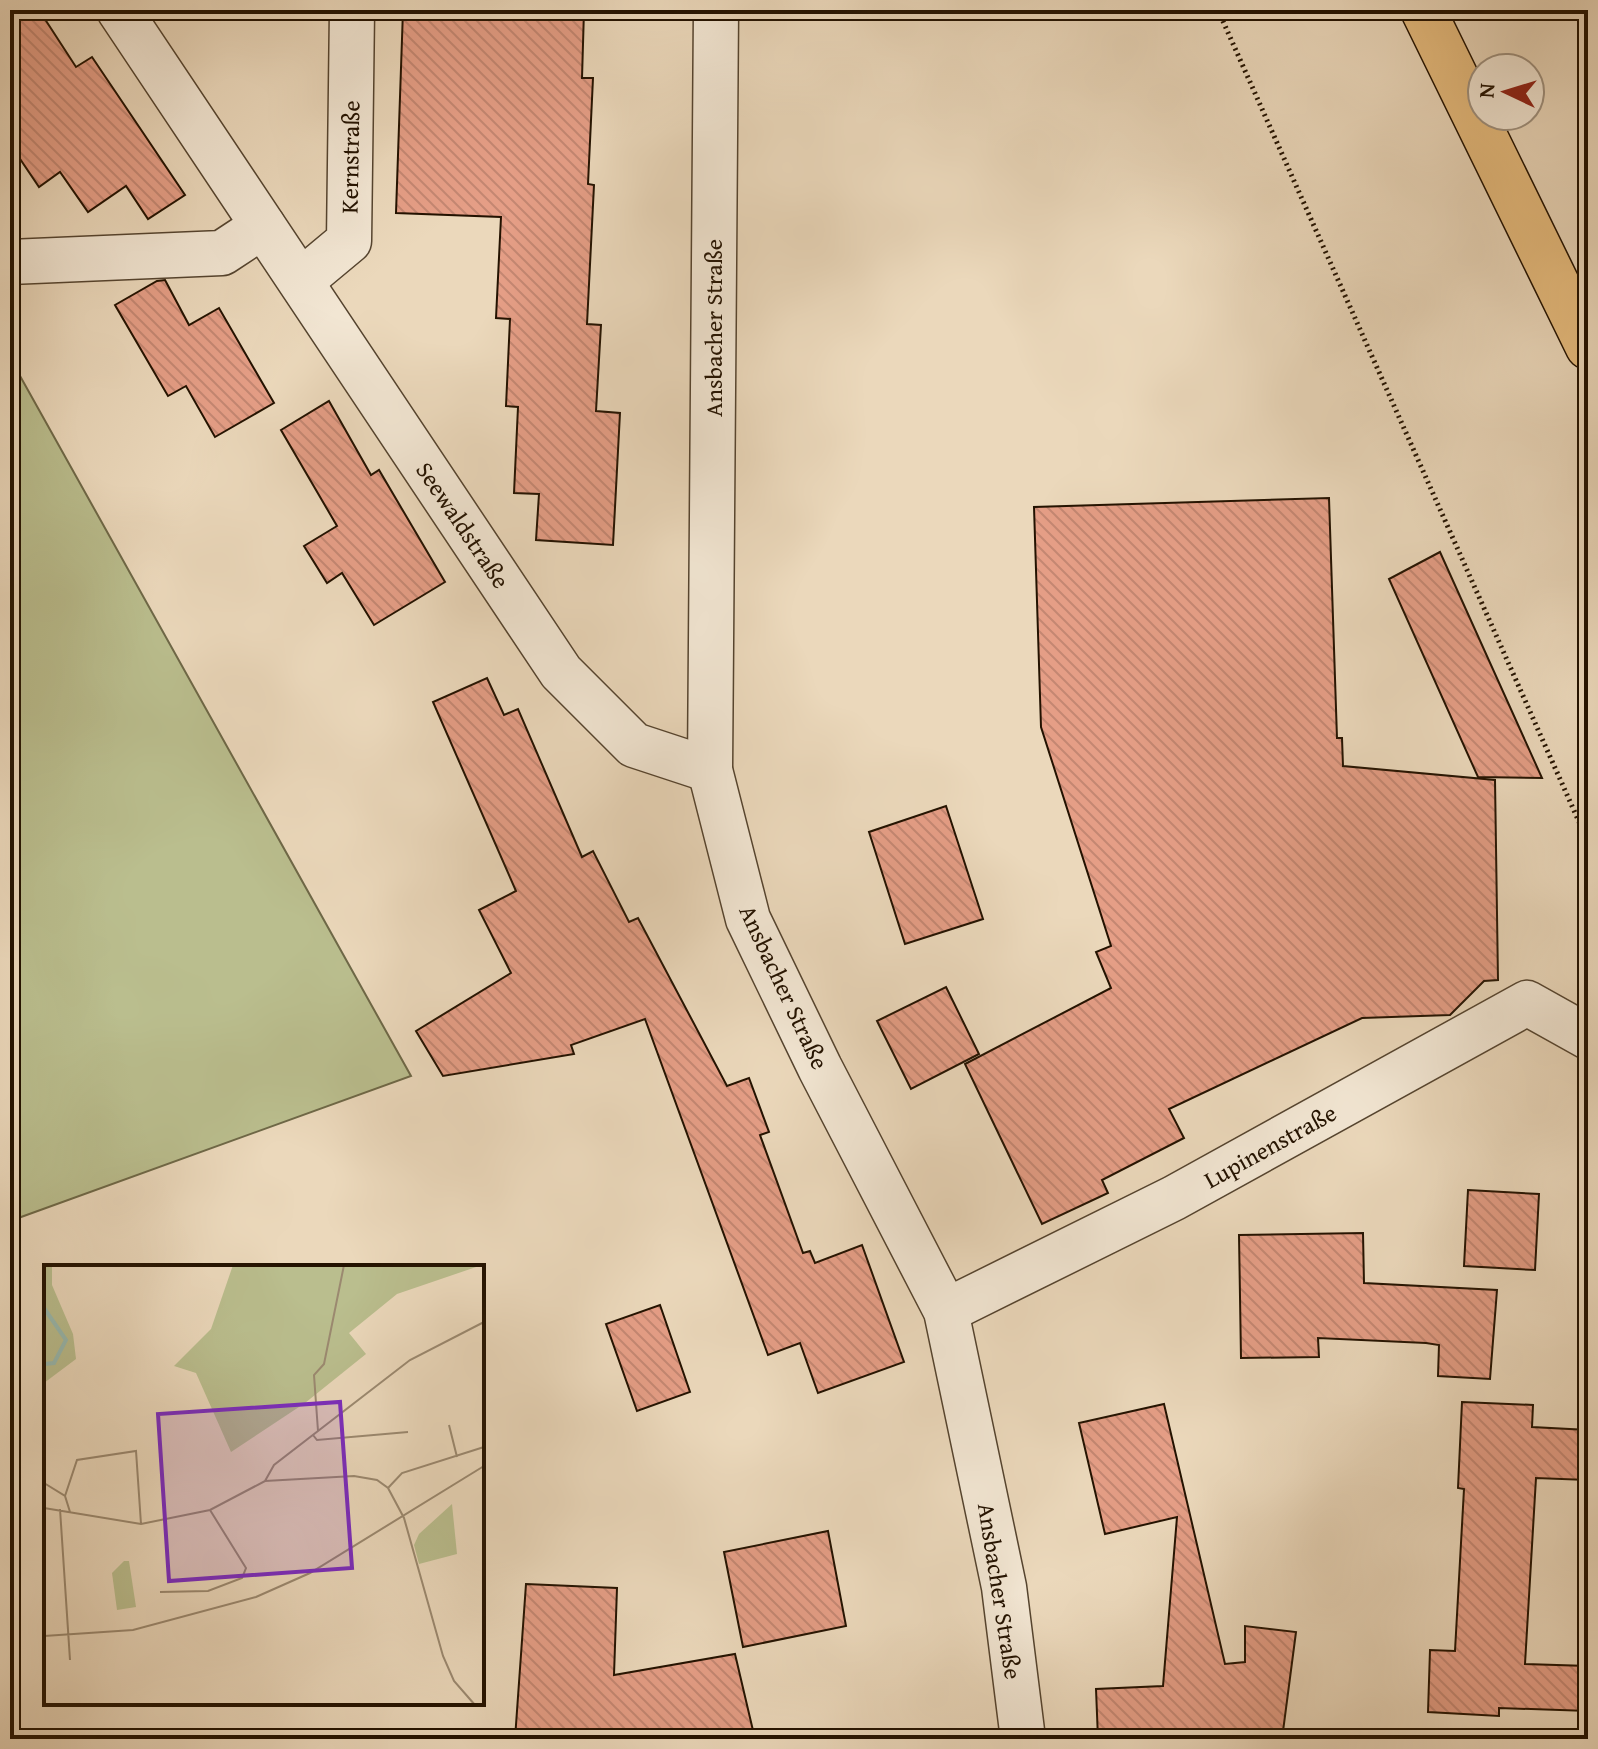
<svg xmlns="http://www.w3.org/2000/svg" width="1598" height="1749" viewBox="0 0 1598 1749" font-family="'Gentium Book Plus',serif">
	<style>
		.grass { fill: #babe8e; stroke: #6e6847; stroke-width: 2 }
		.building { fill: url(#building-back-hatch); stroke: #231200; stroke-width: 2 }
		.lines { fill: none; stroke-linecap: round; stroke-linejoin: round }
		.minor-casing { stroke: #55442f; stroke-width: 47 }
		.major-casing { stroke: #231200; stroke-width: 47 }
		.path { stroke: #231200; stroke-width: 5; stroke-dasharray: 2 4; stroke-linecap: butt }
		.minor { stroke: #f2e6d3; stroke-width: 44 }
		.major { stroke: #e6bc7e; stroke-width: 44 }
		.labels { text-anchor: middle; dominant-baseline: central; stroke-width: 8; stroke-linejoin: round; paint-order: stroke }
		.street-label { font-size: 24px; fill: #231200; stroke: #f2e6d3 }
		.inset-river { fill: none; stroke: #98bab0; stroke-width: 4 }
		.inset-road { fill: none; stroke: #9b8970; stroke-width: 2 }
		.view { fill: #7b2cbf; fill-opacity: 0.15; stroke: #7b2cbf; stroke-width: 4 }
		.inset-edge { fill: none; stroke: #231200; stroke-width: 4 }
	</style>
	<defs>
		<pattern id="building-back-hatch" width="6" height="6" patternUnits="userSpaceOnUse" patternTransform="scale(2)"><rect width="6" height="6" fill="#e59e86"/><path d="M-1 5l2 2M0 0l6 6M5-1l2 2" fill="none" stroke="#c48772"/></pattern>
	</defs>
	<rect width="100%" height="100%" fill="#ebd8bb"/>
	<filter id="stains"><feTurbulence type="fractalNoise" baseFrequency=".0025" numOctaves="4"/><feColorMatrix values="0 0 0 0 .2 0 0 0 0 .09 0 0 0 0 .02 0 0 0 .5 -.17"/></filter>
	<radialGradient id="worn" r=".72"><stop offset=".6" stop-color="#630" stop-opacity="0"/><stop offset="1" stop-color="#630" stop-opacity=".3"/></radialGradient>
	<polygon class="grass" points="10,358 411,1076 10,1221"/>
	<g class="building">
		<polygon points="10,10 39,10 76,67 92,57 185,195 148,219 126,186 88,212 60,172 39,187 10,144"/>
		<polygon points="403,10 584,10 582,78 593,78 588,184 594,185 587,324 601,325 596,411 620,413 613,545 536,540 539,494 514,493 518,407 506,406 510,319 496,318 501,217 396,213"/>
		<polygon points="165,280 189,325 219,308 274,403 215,437 186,386 168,396 115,305 157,281"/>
		<polygon points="329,401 371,475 379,470 445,582 374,625 342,573 327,583 304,546 337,526 281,430"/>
		<polygon points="1329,498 1337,738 1342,738 1343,766 1495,780 1498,980 1484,981 1450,1015 1362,1018 1169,1109 1184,1138 1102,1180 1108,1193 1042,1224 965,1064 1111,988 1096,952 1111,946 1041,727 1034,507"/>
		<polygon points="1440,552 1542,778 1478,777 1389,579"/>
		<polygon points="487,678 504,715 518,709 582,857 593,851 629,922 638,918 727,1086 749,1078 769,1132 760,1135 803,1253 810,1251 815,1263 862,1245 904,1362 818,1393 800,1343 768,1355 645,1019 571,1045 574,1054 443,1076 416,1031 511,973 479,910 516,891 433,702"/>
		<polygon points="946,806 983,919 905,944 869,832"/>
		<polygon points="946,987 979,1054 911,1089 877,1021"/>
		<polygon points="1468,1190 1539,1194 1535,1270 1464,1266"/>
		<polygon points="1363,1233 1364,1283 1497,1290 1490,1379 1438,1376 1439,1345 1426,1343 1318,1338 1319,1357 1241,1358 1239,1235"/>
		<polygon points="660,1305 690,1392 637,1411 606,1324"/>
		<polygon points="1462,1402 1533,1405 1532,1427 1588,1430 1587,1480 1536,1478 1525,1664 1588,1666 1588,1711 1499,1708 1499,1716 1428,1712 1430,1650 1455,1651 1464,1489 1458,1488"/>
		<polygon points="1164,1404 1225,1664 1245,1662 1245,1626 1296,1632 1282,1739 1098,1739 1096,1689 1163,1686 1177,1517 1105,1534 1079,1423"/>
		<polygon points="828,1531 846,1626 743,1647 724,1552"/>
		<polygon points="526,1584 617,1588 614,1675 735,1654 755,1739 515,1739"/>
	</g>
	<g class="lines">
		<defs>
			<g id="minor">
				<polyline points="119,10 561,672 634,745 710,770"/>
				<polyline points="716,10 710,770 748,919 820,1068 946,1311 1004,1587 1023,1739"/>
				<polyline points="10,262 222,253 263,226"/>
				<polyline points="301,281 349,241 352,10"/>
				<polyline points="946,1311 1174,1198 1527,1003 1588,1037"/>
			</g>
			<polyline id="major" points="1423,10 1588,347"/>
		</defs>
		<use href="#minor" class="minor-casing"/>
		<use href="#major" class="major-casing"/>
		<g class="path">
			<polyline points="1218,10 1588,842"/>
			<polyline points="1579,10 1588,32"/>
		</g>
		<use href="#minor" class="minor"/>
		<use href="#major" class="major"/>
	</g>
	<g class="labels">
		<g class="street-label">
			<text transform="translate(350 157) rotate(-89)">Kernstraße</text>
			<text transform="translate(713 328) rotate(-90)">Ansbacher Straße</text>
			<text transform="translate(463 525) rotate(56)">Seewaldstraße</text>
			<text transform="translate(784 987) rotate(65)">Ansbacher Straße</text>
			<text transform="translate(1270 1146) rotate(-29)">Lupinenstraße</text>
			<text transform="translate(1000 1591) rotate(81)">Ansbacher Straße</text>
		</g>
	</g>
	<g transform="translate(44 1265)">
		<rect width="440" height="440" fill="#ebd8bb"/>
		<path d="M 0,0 L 8,0 L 8,20 L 29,69 L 32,94 L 0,118 ZM 189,0 L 438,0 L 353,29 L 305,68 L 322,89 L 261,138 L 187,187 L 152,108 L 130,101 L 167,64 Z" fill="#babe8e"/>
		<path d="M 80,296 L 85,296 L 92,342 L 73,345 L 68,308 Z" fill="#babe8e"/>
		<path d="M 408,239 L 413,289 L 375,299 L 370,280 L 375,269 Z" fill="#babe8e"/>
		<path class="inset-river" d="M 0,43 L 22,75 L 10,98 L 0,99"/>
		<path class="inset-road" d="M 405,160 L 413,192M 274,166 L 270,110 L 280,99 L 300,0M 269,170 L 273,175 L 364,167M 221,216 L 230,200 L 366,95 L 440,57M 0,218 L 21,231 L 26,247M 344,223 L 358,208 L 440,182M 21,231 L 33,195 L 92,186 L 97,259M 0,243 L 97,259 L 166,245 L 221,216 L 310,211 L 333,215 L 344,223 L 360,253 L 399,391 L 410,416 L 431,440M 16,244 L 26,395M 116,327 L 164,326 L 198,313 L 202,303 L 166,245M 0,371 L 89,365 L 212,332 L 266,308 L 440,201"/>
		<path class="view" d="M 296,137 L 308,303 L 125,316 L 114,149 Z"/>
		<rect width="440" height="440" class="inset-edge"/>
	</g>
	<rect width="1598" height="1749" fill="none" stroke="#ebd8bb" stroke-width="40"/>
	<rect x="12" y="12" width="1574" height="1725" fill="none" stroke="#231200" stroke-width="4"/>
	<rect x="20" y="20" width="1558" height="1709" fill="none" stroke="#231200" stroke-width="2"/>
	<g transform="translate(1506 92) rotate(274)"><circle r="38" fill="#f2e6d3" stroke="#9f917f" stroke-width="2"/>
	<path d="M0-6L14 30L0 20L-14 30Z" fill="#8f2418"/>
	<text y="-12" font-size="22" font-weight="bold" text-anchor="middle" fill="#231200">N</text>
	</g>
	<rect width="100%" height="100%" filter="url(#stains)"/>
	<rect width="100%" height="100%" fill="url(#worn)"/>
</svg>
